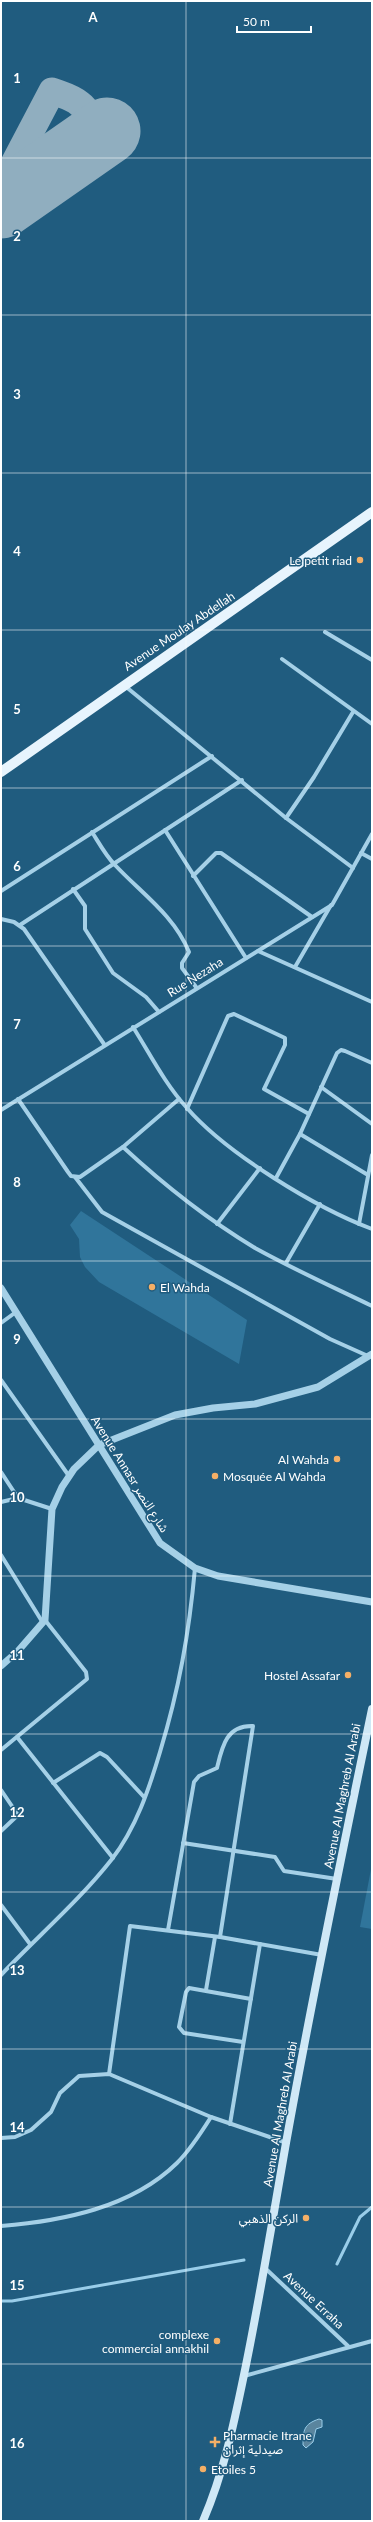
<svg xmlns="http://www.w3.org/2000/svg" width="373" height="2522" viewBox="0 0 373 2522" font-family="Lato,'Noto Sans Arabic',sans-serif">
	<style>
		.green { fill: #30759b }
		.water { fill: #5a859e; stroke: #99cde9 }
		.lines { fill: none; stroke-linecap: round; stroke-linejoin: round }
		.stream { stroke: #99cde9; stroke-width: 3 }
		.taxiway { stroke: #90aebf; stroke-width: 27 }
		.runway { stroke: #90aebf; stroke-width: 67 }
		.minor { stroke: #a5d0e7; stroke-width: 4 }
		.tertiary { stroke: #a5d0e7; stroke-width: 7 }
		.secondary { stroke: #cfe8f6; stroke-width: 8 }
		.primary { stroke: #e7f4fd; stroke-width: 10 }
		.grid { fill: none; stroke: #fff; stroke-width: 1; stroke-opacity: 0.55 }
		.poi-dot { fill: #f4af66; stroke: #205c7f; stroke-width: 1.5 }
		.labels { text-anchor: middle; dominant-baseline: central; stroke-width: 3; stroke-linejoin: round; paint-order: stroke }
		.poi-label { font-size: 12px; fill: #fff; stroke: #205c7f; text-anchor: end }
		.street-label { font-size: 12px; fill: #fff; stroke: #205c7f }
		.grid-label { font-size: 13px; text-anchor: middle; font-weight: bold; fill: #fff; stroke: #205c7f; stroke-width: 3; stroke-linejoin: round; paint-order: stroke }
	</style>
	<rect width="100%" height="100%" fill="#205c7f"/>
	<g class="green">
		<polygon points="81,1211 247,1320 239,1364 99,1282 85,1267 80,1257 79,1239 70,1225"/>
		<polygon points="372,1864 372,1929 360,1927"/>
	</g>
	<path class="water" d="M 319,2419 L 322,2420 L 322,2427 L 316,2429 L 313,2442 L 306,2448 L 303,2445 C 303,2430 304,2424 319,2419 Z"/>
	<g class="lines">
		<g class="stream">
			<polyline points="337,2264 360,2217 372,2207"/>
			<polyline points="1,2301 12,2301 244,2260"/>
		</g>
		<path class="taxiway" d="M 1,188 L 52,91 C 62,95 72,97 80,104 C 87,109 92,120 93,128 C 99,165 69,188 34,182"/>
		<polyline class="runway" points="1,205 107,131"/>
		<g class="minor">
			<polyline points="325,632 372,660"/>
			<polyline points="282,659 372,724"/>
			<polyline points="125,686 286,818 353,868"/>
			<polyline points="286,818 314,777 353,712"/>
			<polyline points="165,830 246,958"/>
			<path d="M 92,832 C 99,843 106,856 115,865 C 141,893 174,915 189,952 L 182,963 L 182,968 L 196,987"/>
			<polyline points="361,853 372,859"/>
			<polyline points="193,876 216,853 221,853 312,917"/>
			<polyline points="73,889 85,906 85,929 113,973 146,997 159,1012"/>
			<polyline points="1,891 212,756"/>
			<polyline points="1,919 14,922 24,929 104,1044"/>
			<polyline points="20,925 242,780"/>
			<polyline points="258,951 372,1002"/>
			<polyline points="295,967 331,905"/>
			<path d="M 133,1027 C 150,1054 165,1084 187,1108 C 226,1153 316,1208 372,1229"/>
			<polyline points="321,1087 372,1124"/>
			<polyline points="18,1099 68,1172 71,1176 80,1177 123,1147 179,1099"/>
			<polyline points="187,1109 228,1016 234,1014 285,1038 285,1045 264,1089 309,1114"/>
			<polyline points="1,1110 332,905 372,834"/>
			<polyline points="300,1134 368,1175"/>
			<path d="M 123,1147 C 164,1185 207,1219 255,1248 C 293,1269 333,1287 372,1306"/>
			<polyline points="75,1177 102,1212 330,1339 368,1356"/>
			<polyline points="276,1178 300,1134 337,1053 341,1050 345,1051 372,1063"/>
			<polyline points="217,1224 260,1168"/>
			<polyline points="359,1224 372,1155"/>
			<polyline points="286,1263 320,1204"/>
			<polyline points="1,1323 16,1312"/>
			<polyline points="1,1380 69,1476"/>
			<polyline points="1,1472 18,1498"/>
			<polyline points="1,1502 18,1498 52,1509"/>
			<polyline points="1,1555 43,1623"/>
			<polyline points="17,1737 113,1858"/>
			<polyline points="1,1750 87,1679 86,1672 45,1620"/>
			<polyline points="53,1783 100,1753 107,1757 144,1797"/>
			<polyline points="1,1790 18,1815 1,1831"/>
			<polyline points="183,1843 275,1857 284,1871 337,1879"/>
			<polyline points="1,1905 30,1944"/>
			<path d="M 168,1930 L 194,1782 L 199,1776 L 217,1768 C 222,1747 226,1725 253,1726 L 220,1937"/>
			<path d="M 1,1975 C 38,1936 79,1901 112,1859 C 136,1828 149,1789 160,1752 C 179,1689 189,1634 195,1568"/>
			<polyline points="206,1990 215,1937"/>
			<polyline points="243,2042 184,2033 179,2027 186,1992 189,1988 251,1999"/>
			<polyline points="109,2074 130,1926 220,1937 322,1955"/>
			<polyline points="230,2124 260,1944"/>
			<polyline points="1,2138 15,2137 31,2130 51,2112 60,2093 79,2076 109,2074 211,2117 287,2143"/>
			<path d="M 1,2226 C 62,2221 131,2208 177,2163 C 190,2150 201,2133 211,2117"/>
			<polyline points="266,2269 348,2346"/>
			<polyline points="244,2376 372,2341"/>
		</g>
		<g class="tertiary">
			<polyline points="1,1288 160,1543 195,1568 218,1576 372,1602"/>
			<polyline points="1,1666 18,1651 45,1620 52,1509 62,1487 74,1469 99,1445 175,1415 213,1408 255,1404 318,1387 372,1354"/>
		</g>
		<path class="secondary" d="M 203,2521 C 225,2470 235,2418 246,2365 C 261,2291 273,2217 286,2143 C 312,1998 342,1853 372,1709"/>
		<polyline class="primary" points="1,772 372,512"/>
	</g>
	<path class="grid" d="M 186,1 L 186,2521M 1,158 L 372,158M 1,315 L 372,315M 1,473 L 372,473M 1,630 L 372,630M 1,788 L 372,788M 1,946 L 372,946M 1,1103 L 372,1103M 1,1261 L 372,1261M 1,1419 L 372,1419M 1,1576 L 372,1576M 1,1734 L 372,1734M 1,1892 L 372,1892M 1,2049 L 372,2049M 1,2207 L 372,2207M 1,2364 L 372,2364"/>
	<g class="poi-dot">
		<circle cx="360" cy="560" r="4"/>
		<circle cx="152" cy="1287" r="4"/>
		<circle cx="337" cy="1459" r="4"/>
		<circle cx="215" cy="1476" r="4"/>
		<circle cx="348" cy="1675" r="4"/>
		<circle cx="306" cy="2218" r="4"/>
		<circle cx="217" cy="2341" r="4"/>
		<path d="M213 2436h4v4h4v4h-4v4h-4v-4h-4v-4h4z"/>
		<circle cx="203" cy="2469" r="4"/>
	</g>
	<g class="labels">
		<g class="poi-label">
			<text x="352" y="560">Le petit riad</text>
			<text x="160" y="1287" text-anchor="start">El Wahda</text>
			<text x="329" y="1459">Al Wahda</text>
			<text x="223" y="1476" text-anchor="start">Mosquée Al Wahda</text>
			<text x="340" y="1675">Hostel Assafar</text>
			<text x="298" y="2218">الركن الذهبي</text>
			<text x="209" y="2334">complexe<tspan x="209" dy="14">commercial annakhil</tspan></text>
			<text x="223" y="2435" text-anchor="start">Pharmacie Itrane<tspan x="223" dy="14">صيدلية إثران</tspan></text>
			<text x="211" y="2469" text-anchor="start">Etoiles 5</text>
		</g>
		<g class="street-label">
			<text transform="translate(179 631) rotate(-34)">Avenue Moulay Abdellah</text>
			<text transform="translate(195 977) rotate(-32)">Rue Nezaha</text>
			<text transform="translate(130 1474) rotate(58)">Avenue Annasr شارع النصر</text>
			<text transform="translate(342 1796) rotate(-79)">Avenue Al Maghreb Al Arabi</text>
			<text transform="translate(280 2114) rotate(-80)">Avenue Al Maghreb Al Arabi</text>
			<text transform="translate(314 2300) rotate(43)">Avenue Erraha</text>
		</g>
	</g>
	<g class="grid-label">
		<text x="93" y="22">A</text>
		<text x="17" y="83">1</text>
		<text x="17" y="241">2</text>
		<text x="17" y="399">3</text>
		<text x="17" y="556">4</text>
		<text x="17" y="714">5</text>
		<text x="17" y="871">6</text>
		<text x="17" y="1029">7</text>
		<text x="17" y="1187">8</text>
		<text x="17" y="1344">9</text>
		<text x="17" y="1502">10</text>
		<text x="17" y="1660">11</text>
		<text x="17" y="1817">12</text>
		<text x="17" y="1975">13</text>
		<text x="17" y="2132">14</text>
		<text x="17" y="2290">15</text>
		<text x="17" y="2448">16</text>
	</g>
	<rect width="373" height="2522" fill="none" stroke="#ffffff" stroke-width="4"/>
	<path d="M237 26v6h74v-6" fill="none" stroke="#ffffff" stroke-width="2"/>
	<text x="243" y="26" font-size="12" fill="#ffffff" stroke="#205c7f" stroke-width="3" paint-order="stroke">50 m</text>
</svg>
